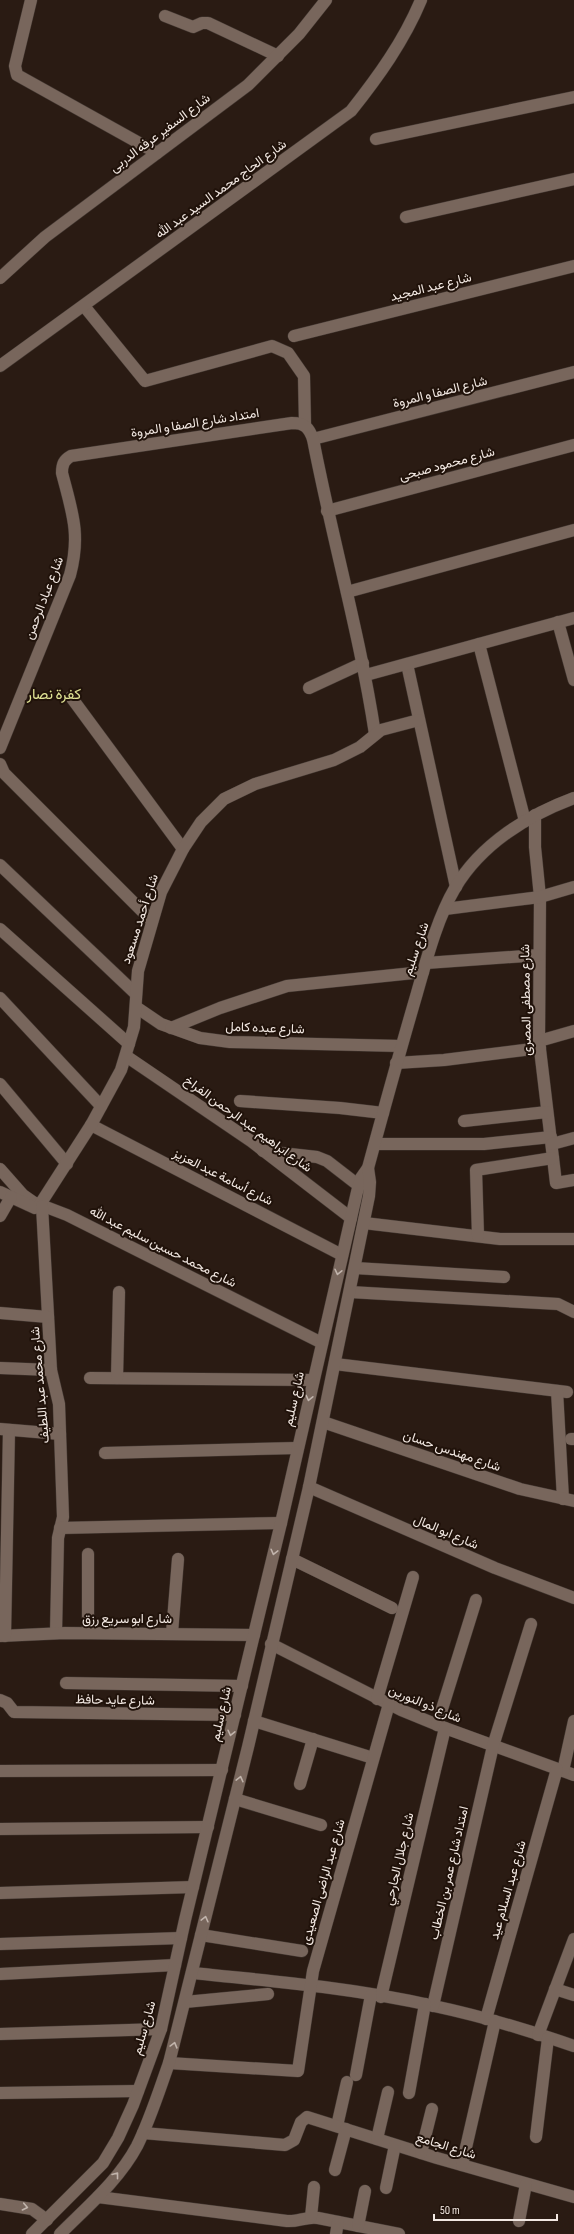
<svg xmlns="http://www.w3.org/2000/svg" width="574" height="2234" viewBox="0 0 574 2234" font-family="'Sofia Sans Condensed',Vazirmatn,sans-serif">
	<style>
		.lines { fill: none; stroke-linecap: round; stroke-linejoin: round }
		.minor-casing { stroke: #433832; stroke-width: 13 }
		.minor { stroke: #78665c; stroke-width: 12 }
		.oneway { stroke: #c1b4ac }
		.labels { text-anchor: middle; dominant-baseline: central; stroke-width: 4; stroke-linejoin: round; paint-order: stroke }
		.street-label { font-size: 13px; fill: #f2e8e2; stroke: #20120a }
		.quarter-label { font-size: 15px; fill: #e0e395; stroke: #20120a }
	</style>
	<rect width="100%" height="100%" fill="#2a1b13"/>
	<g class="lines">
		<defs>
			<g id="minor">
				<polyline points="31,0 15,66 17,75 157,153"/>
				<polyline points="165,16 193,27 202,23 208,23 278,56"/>
				<polyline points="376,139 574,97"/>
				<polyline points="406,217 574,179"/>
				<polyline points="0,278 45,237 248,85 299,34 326,0"/>
				<polyline points="84,306 145,381 272,346 288,353 304,376 305,425"/>
				<polyline points="294,336 574,266"/>
				<path d="M 0,366 L 351,111 C 378,77 404,41 421,0"/>
				<polyline points="313,439 574,372"/>
				<polyline points="327,511 574,445"/>
				<polyline points="347,592 574,530"/>
				<polyline points="558,622 574,680"/>
				<polyline points="479,644 525,821"/>
				<polyline points="407,664 456,887"/>
				<polyline points="366,675 574,618"/>
				<polyline points="309,688 363,663"/>
				<polyline points="71,697 183,849"/>
				<path d="M 0,748 L 70,575 C 81,534 72,512 62,473 C 62,464 64,460 71,456 L 292,423 C 305,423 309,428 313,439 C 332,538 360,635 375,734"/>
				<polyline points="0,764 4,773 152,921"/>
				<polyline points="535,815 535,847 540,897 539,1041 556,1183 574,1180"/>
				<polyline points="0,865 136,994"/>
				<polyline points="445,909 540,897 574,887"/>
				<polyline points="0,929 129,1044"/>
				<polyline points="426,963 539,955"/>
				<polyline points="0,998 101,1106"/>
				<polyline points="136,1007 161,1024 200,1038 230,1042 401,1046"/>
				<polyline points="171,1028 220,1008 287,986 423,972"/>
				<polyline points="539,1041 574,1031"/>
				<polyline points="126,1056 251,1141 351,1218"/>
				<polyline points="396,1063 444,1060 540,1048"/>
				<polyline points="0,1084 67,1164"/>
				<polyline points="240,1101 340,1108 383,1113"/>
				<polyline points="464,1121 547,1112"/>
				<polyline points="91,1125 342,1255"/>
				<polyline points="375,1144 484,1144 551,1137"/>
				<polyline points="552,1144 574,1138"/>
				<polyline points="263,1151 317,1157 327,1161 358,1185"/>
				<polyline points="0,1169 23,1195 33,1202 67,1215 322,1343"/>
				<polyline points="0,1192 35,1208 39,1206 91,1125 121,1070 134,1027 138,971 161,892 183,849 201,822 224,799 255,784 334,760 360,747 381,730 419,720"/>
				<polyline points="42,1206 51,1370 59,1404 63,1517 58,1538 56,1633"/>
				<polyline points="0,1216 11,1197"/>
				<polyline points="364,1223 500,1239 574,1239"/>
				<polyline points="478,1236 476,1170 553,1158"/>
				<polyline points="355,1268 504,1277"/>
				<polyline points="350,1292 558,1304 574,1312"/>
				<polyline points="0,1313 48,1317"/>
				<polyline points="335,1364 567,1392"/>
				<polyline points="0,1368 51,1370"/>
				<polyline points="90,1378 313,1380"/>
				<polyline points="117,1378 119,1292"/>
				<polyline points="557,1391 563,1499"/>
				<polyline points="323,1422 520,1489 574,1501"/>
				<polyline points="0,1429 60,1434"/>
				<polyline points="571,1439 574,1439"/>
				<polyline points="105,1453 297,1448"/>
				<polyline points="309,1487 495,1568 574,1598"/>
				<polyline points="60,1528 281,1523"/>
				<polyline points="292,1559 392,1608"/>
				<polyline points="88,1633 88,1554"/>
				<polyline points="172,1633 178,1559"/>
				<polyline points="0,1636 65,1633 254,1635"/>
				<polyline points="5,1636 9,1430"/>
				<polyline points="271,1644 401,1710 445,1728 574,1775"/>
				<polyline points="66,1683 242,1686"/>
				<polyline points="377,1699 413,1577"/>
				<polyline points="0,1700 7,1703 14,1712 235,1715"/>
				<polyline points="254,1721 373,1758"/>
				<polyline points="437,1725 476,1600"/>
				<polyline points="0,1771 222,1770"/>
				<polyline points="563,1771 574,1721"/>
				<polyline points="300,1784 313,1739"/>
				<polyline points="235,1799 321,1825"/>
				<polyline points="0,1829 208,1827"/>
				<polyline points="0,1893 193,1887"/>
				<polyline points="201,1935 302,1951"/>
				<polyline points="0,1944 181,1938"/>
				<path d="M 192,1973 C 273,1981 354,1988 434,2006 C 481,2016 528,2030 574,2046"/>
				<polyline points="0,1974 175,1965"/>
				<polyline points="555,1989 574,1995"/>
				<polyline points="381,1997 445,1728"/>
				<polyline points="185,2002 268,1994"/>
				<polyline points="433,2006 493,1746 531,1624"/>
				<polyline points="486,2019 557,1769"/>
				<polyline points="0,2034 161,2029"/>
				<polyline points="538,2035 574,1939"/>
				<polyline points="169,2063 298,2071 313,1971 389,1704"/>
				<polyline points="356,2075 371,1995"/>
				<polyline points="0,2093 138,2091"/>
				<polyline points="409,2093 425,2004"/>
				<polyline points="337,2126 347,2082"/>
				<polyline points="143,2133 285,2145 294,2140 301,2122 307,2117 437,2158 574,2197"/>
				<polyline points="536,2137 548,2038"/>
				<polyline points="377,2139 388,2092"/>
				<polyline points="421,2153 432,2109"/>
				<polyline points="462,2165 495,2021"/>
				<polyline points="335,2170 346,2129"/>
				<polyline points="386,2188 395,2145"/>
				<path d="M 98,2197 L 287,2221 C 298,2222 307,2216 318,2218 L 399,2234"/>
				<polyline points="0,2204 32,2209 47,2220"/>
				<polyline points="311,2217 314,2187"/>
				<polyline points="519,2221 526,2184"/>
				<polyline points="358,2226 365,2191"/>
				<path d="M 32,2234 L 103,2163 L 118,2138 L 133,2105 L 161,2029 L 185,1920 L 281,1523 L 357,1192 L 361,1178 L 368,1168 C 384,1109 400,1051 417,993 C 427,958 437,919 455,888 C 481,844 528,815 574,798"/>
				<path d="M 60,2234 C 87,2207 119,2180 137,2146 C 150,2120 159,2091 169,2063 L 248,1747 L 309,1487 L 369,1196 L 370,1182 L 368,1168"/>
				<polyline points="336,2234 338,2222"/>
			</g>
		</defs>
		<use href="#minor" class="minor-casing"/>
		<use href="#minor" class="minor"/>
	</g>
	<defs><path id="oneway-chevron" d="M-2-3.5L2.5 0L-2 3.5" fill="none" stroke-width="1.6" stroke-linecap="round" stroke-linejoin="round"/></defs>
	<g class="oneway">
		<use href="#oneway-chevron" transform="translate(338 1272) rotate(103)"/>
		<use href="#oneway-chevron" transform="translate(309 1398) rotate(103)"/>
		<use href="#oneway-chevron" transform="translate(274 1552) rotate(104)"/>
		<use href="#oneway-chevron" transform="translate(231 1733) rotate(103)"/>
		<use href="#oneway-chevron" transform="translate(240 1779) rotate(-76)"/>
		<use href="#oneway-chevron" transform="translate(205 1919) rotate(-76)"/>
		<use href="#oneway-chevron" transform="translate(174 2045) rotate(-75)"/>
		<use href="#oneway-chevron" transform="translate(116 2175) rotate(-52)"/>
		<use href="#oneway-chevron" transform="translate(25 2207) rotate(12)"/>
	</g>
	<g class="labels">
		<g class="street-label">
			<text transform="translate(160 133) rotate(-37)">شارع السفير عرفه الدربى</text>
			<text transform="translate(221 189) rotate(-36)">شارع الحاج محمد السيد عبد الله</text>
			<text transform="translate(431 287) rotate(-14)">شارع عبد المجيد</text>
			<text transform="translate(440 392) rotate(-14)">شارع الصفا و المروة</text>
			<text transform="translate(195 423) rotate(-9)">امتداد شارع الصفا و المروة</text>
			<text transform="translate(447 464) rotate(-15)">شارع محمود صبحى</text>
			<text transform="translate(44 598) rotate(-69)">شارع عباد الرحمن</text>
			<text transform="translate(140 919) rotate(-72)">شارع أحمد مسعود</text>
			<text transform="translate(416 949) rotate(-71)">شارع سليم</text>
			<text transform="translate(526 1000) rotate(-91)">شارع مصطفى المصرى</text>
			<text transform="translate(265 1028) rotate(2)">شارع عبده كامل</text>
			<text transform="translate(248 1124) rotate(36)">شارع ابراهيم عبد الرحمن الفراخ</text>
			<text transform="translate(223 1177) rotate(27)">شارع أسامة عبد العزيز</text>
			<text transform="translate(163 1247) rotate(27)">شارع محمد حسين سليم عبد الله</text>
			<text transform="translate(40 1385) rotate(-95)">شارع محمد عبد اللطيف</text>
			<text transform="translate(294 1399) rotate(-77)">شارع سليم</text>
			<text transform="translate(452 1451) rotate(19)">شارع مهندس حسان</text>
			<text transform="translate(446 1532) rotate(23)">شارع ابو المال</text>
			<text x="127" y="1619">شارع ابو سريع رزق</text>
			<text transform="translate(115 1700) rotate(1)">شارع عايد حافظ</text>
			<text transform="translate(425 1704) rotate(23)">شارع ذو النورين</text>
			<text transform="translate(221 1714) rotate(-77)">شارع سليم</text>
			<text transform="translate(399 1859) rotate(-77)">شارع جلال الجارحي</text>
			<text transform="translate(449 1873) rotate(-77)">امتداد شارع عمر بن الخطاب</text>
			<text transform="translate(323 1882) rotate(-74)">شارع عبد الراضى الصعيدى</text>
			<text transform="translate(508 1890) rotate(-74)">شارع عبد السلام عيد</text>
			<text transform="translate(144 2028) rotate(-74)">شارع سليم</text>
			<text transform="translate(446 2146) rotate(17)">شارع الجامع</text>
		</g>
		<g class="quarter-label">
			<text x="54" y="694">كفرة نصار</text>
		</g>
	</g>
	<path d="M434 2214v6h123v-6" fill="none" stroke="#f2e8e2" stroke-width="2"/>
	<text x="440" y="2214" font-size="12" fill="#f2e8e2" stroke="#20120a" stroke-width="3" paint-order="stroke">50 m</text>
</svg>
